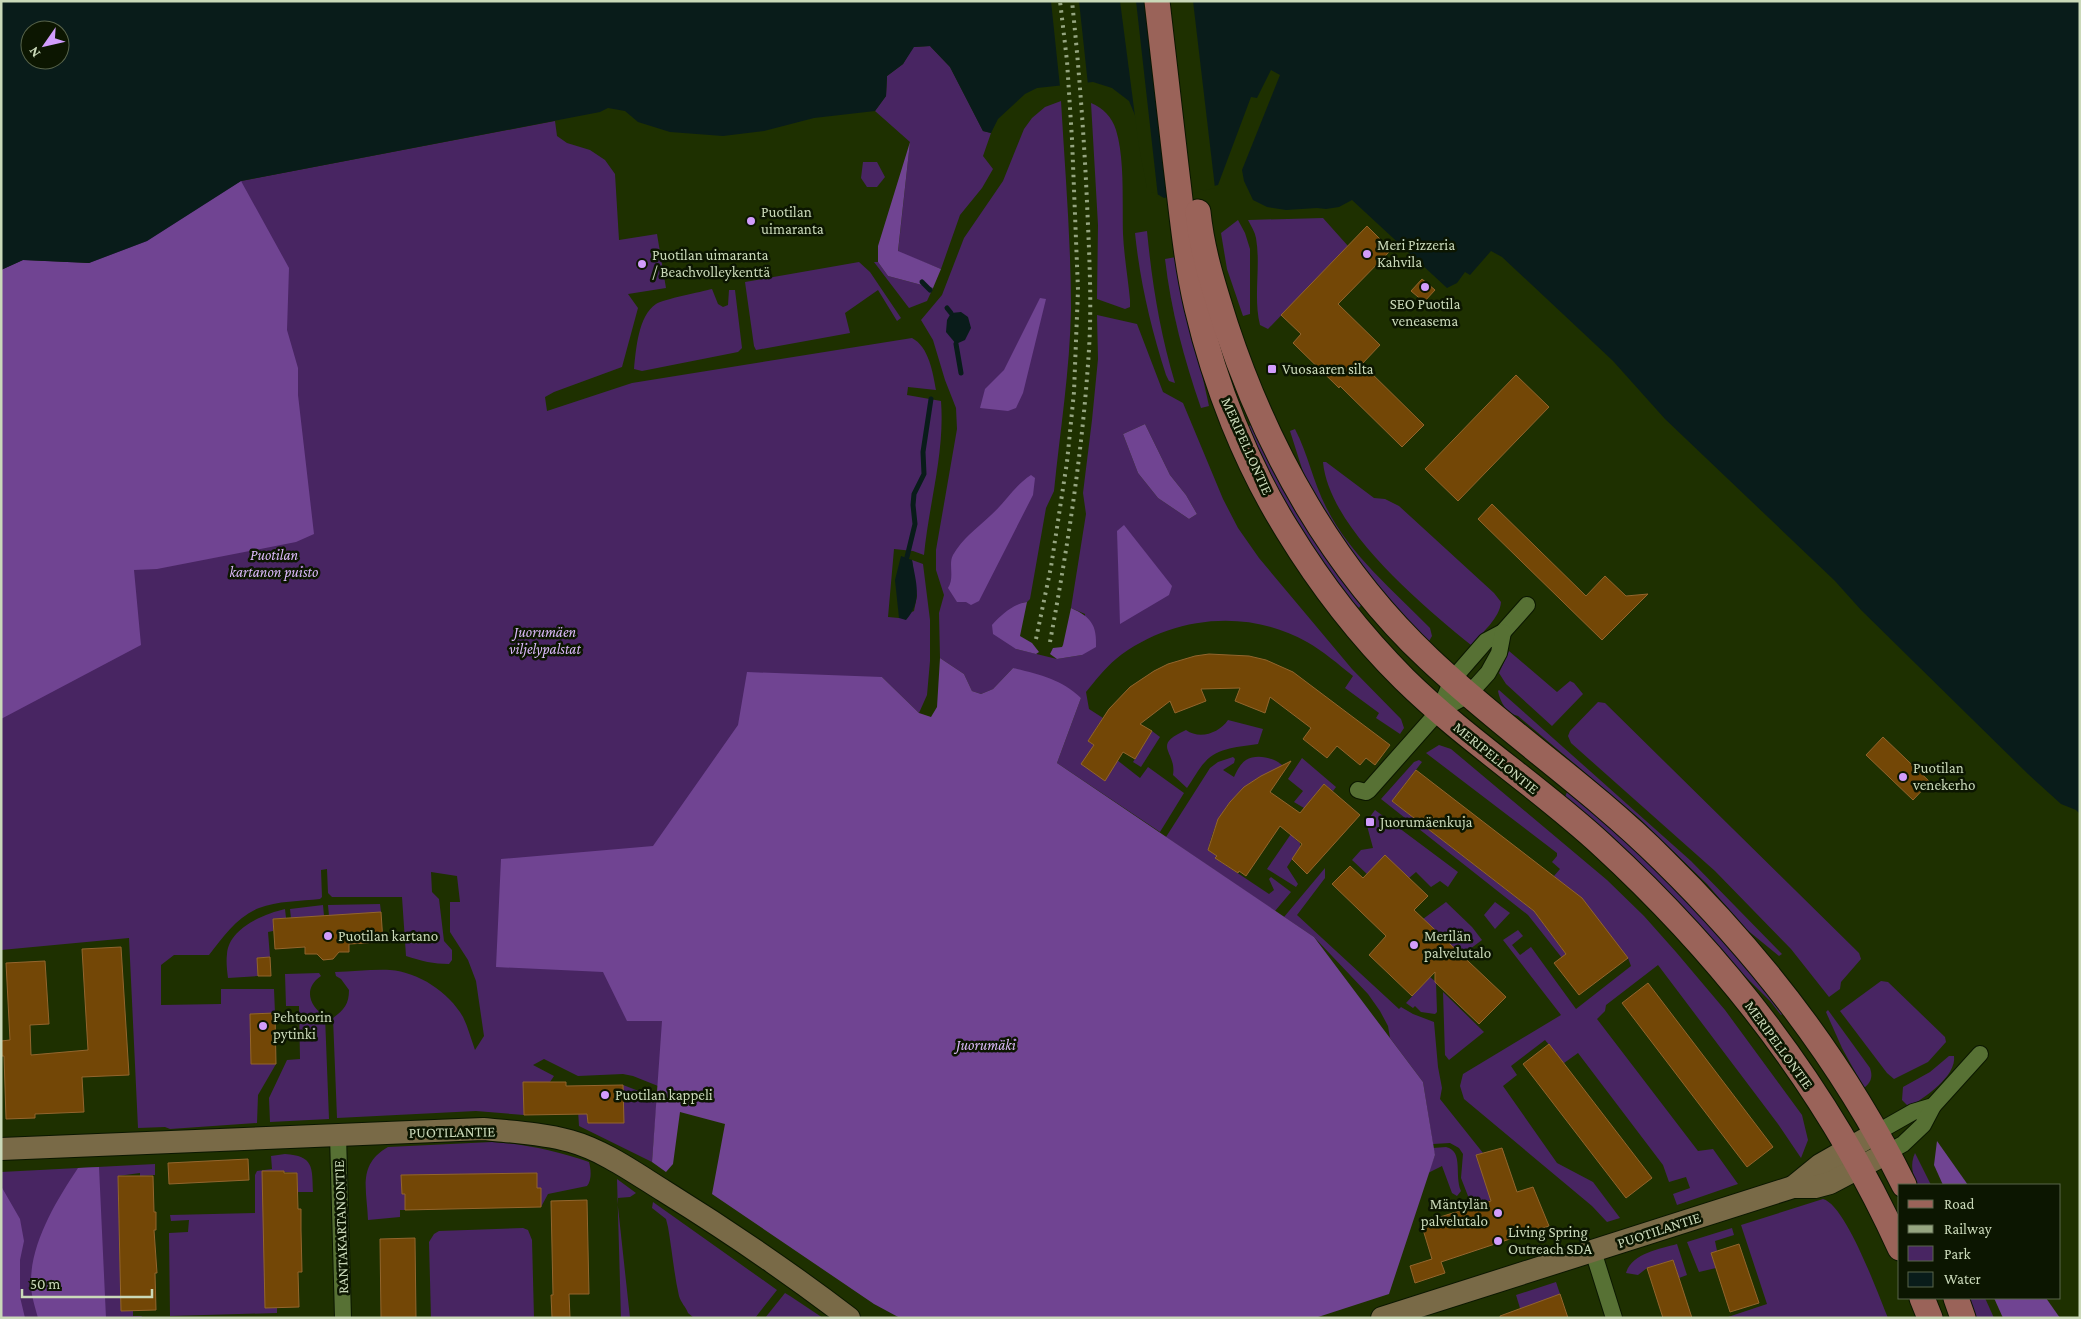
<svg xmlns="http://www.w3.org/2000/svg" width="2081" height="1319" viewBox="0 0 2081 1319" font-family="'Crimson Pro',serif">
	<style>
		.green { fill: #482562; fill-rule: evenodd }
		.forest { fill: #704492 }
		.water { fill: #091c1a; fill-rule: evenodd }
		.pier { fill: #1e3000 }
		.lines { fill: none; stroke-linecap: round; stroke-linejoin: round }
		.stream { stroke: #091c1a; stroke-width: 5 }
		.building { fill: #734706; stroke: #93652d }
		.street-casing { stroke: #0b1700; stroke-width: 18 }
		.secondary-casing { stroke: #0b1700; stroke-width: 24 }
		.primary-casing { stroke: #0b1700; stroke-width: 27 }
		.street { stroke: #577134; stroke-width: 16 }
		.secondary { stroke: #796a47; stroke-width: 22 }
		.primary { stroke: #9a6359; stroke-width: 25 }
		.rail { stroke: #96a681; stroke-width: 4; stroke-dasharray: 2.5 5; stroke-linecap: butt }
		.poi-dot { fill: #d29dfd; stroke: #0c1601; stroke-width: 2 }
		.labels { text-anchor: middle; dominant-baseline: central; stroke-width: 5; stroke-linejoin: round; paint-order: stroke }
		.poi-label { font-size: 15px; fill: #cad9b9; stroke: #0c1601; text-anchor: start }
		.street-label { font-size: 15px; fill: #cad9b9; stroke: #0c1601 }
		.park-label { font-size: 15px; font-style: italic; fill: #dbb9f9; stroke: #0c1601 }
	</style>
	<rect width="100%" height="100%" fill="#1e3000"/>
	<g class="green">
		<polygon points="930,46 950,67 983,131 991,133 983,156 993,169 982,188 960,215 941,269 898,252 910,142 875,111 886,96 887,76 903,64 913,47"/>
		<path d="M 1061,101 C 1065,170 1071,240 1071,309 C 1070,370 1060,431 1054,491 L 1046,508 L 1030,599 L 1027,602 L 1022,603 L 1016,649 L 1057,659 L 1082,655 L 1085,614 L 1071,608 L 1086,514 L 1083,493 L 1092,420 L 1098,359 L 1097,315 L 1137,324 L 1163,392 L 1183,403 L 1223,499 L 1238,528 L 1259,558 L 1352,669 L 1401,719 L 1404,728 L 1400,734 L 1376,718 L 1379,713 L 1345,688 L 1353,676 C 1338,664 1323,651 1307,642 C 1247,608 1170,616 1116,659 C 1105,668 1095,681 1086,692 L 1089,709 L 1103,718 L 1088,741 L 1094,745 L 1082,764 L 1117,760 L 1140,778 L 1148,767 L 1184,793 L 1160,832 L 1057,763 L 1081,698 L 1013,668 L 993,689 L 981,694 L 972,691 L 964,674 L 940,658 L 939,613 L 944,595 L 936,570 L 936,550 L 957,429 L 956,408 L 945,380 L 933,340 L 921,320 L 942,295 L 964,238 L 1003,181 L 1024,129 L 1032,118 L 1045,107 ZM 1145,424 L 1170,475 L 1186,495 L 1197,514 L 1189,519 L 1158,498 L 1138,473 L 1123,434 Z"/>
		<path d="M 1091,103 C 1103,108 1112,117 1116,130 C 1125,159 1122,203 1123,234 C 1124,256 1128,278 1130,300 L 1130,307 L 1125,309 L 1097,299 L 1098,225 Z"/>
		<path d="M 555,121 L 557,136 L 567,143 L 590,150 L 605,160 L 615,174 L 619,240 L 657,234 L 666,288 L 628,294 L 638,308 L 622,367 L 554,392 L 545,397 L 547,411 L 632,383 L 912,338 C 929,347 933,373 936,390 L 908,387 L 907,395 L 941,401 C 945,453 929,503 924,555 L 913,551 L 894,549 L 888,617 L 899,618 L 914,611 L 917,596 L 912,560 L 923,564 L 930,620 L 930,661 L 927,695 L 919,713 L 882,677 L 737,1011 L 662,1036 L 658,1086 L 633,1076 L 623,1074 L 578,1076 L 544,1059 L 533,1065 L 554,1076 L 550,1082 L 523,1082 L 524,1115 L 476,1111 L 337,1118 L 333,1018 C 344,1010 349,1004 349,990 L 341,979 L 336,976 L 335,972 C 353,972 372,969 390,970 C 418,972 449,992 463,1017 C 468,1027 471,1039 475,1050 L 484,1036 L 476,981 L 468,960 L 450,932 L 450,902 L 460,902 L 457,876 L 431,872 L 432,892 L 439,899 L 444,941 L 452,950 L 452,960 L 449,964 C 434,964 421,961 406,956 L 402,897 L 332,897 L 328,893 L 327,869 L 321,870 L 322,897 L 320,899 C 301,901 277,901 259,908 C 237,917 223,937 209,955 L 174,955 L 161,965 L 161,1005 L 221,1004 L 221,989 L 274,989 L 275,1013 L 250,1014 L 251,1064 L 276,1064 L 258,1095 L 257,1123 L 170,1129 L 165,1127 L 138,1128 L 129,938 L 1,950 L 1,270 L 23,260 L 89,263 L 241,181 Z"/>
		<polygon points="863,162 877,162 885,177 877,187 867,187 861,178"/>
		<path d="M 1323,218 L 1348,246 L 1268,329 L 1260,325 C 1253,296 1261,267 1256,238 C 1255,232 1251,226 1248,220 Z"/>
		<polygon points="1238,220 1245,233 1250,249 1250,314 1243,316 1227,269 1221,233"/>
		<path d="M 1147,231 C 1152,283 1160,333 1175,383 L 1169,381 L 1166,375 C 1151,328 1140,282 1135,233 Z"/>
		<path d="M 1176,257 L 1209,406 L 1201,408 C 1184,359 1171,311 1165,259 Z"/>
		<polygon points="859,262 870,272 901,318 897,321 878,290 845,313 850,333 756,350 754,346 745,282"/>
		<polygon points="874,262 878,262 888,276 933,288 927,301 909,308"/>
		<path d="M 712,289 L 718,304 L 723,307 L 728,305 L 729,290 L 735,290 L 742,348 L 738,352 L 642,371 L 634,369 C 636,350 638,316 656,304 C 664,299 701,292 712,289 Z"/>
		<polygon points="1252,425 1362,604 1359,608 1332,582 1309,549 1245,427"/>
		<path d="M 1295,429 C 1308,454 1313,482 1326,507 C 1350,555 1393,590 1430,628 L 1432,636 L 1428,643 L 1409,625 L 1334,532 L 1304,475 L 1290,431 Z"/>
		<path d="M 1323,462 L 1326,462 L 1374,498 L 1385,499 L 1399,506 L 1494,593 L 1501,602 C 1500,618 1481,634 1471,645 C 1422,605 1329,528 1323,462 Z"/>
		<polygon points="1509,651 1557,692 1570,681 1574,683 1583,694 1552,726 1506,684 1499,673"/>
		<path d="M 1499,690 L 1691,861 L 1782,954 L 1779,956 L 1746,929 L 1707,884 L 1640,819 L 1518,716 C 1507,714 1500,702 1498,691 Z"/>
		<polygon points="1598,702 1605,703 1859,953 1861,959 1841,982 1840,989 1829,997 1791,949 1715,871 1571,743 1568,736 1570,731"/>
		<path d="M 1228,720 L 1263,729 L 1258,744 C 1240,747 1218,747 1205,762 C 1198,769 1193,780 1187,788 L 1173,775 C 1177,751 1150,746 1186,730 C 1200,740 1219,733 1228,720 Z"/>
		<polygon points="1152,731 1160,737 1141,767 1133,762"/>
		<polygon points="1439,745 1451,749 1607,880 1644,916 1676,952 1725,1010 1802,1115 1808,1140 1801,1158 1778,1124 1658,965 1606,1005 1605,1011 1597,1019 1698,1151 1713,1149 1738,1184 1677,1205 1673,1194 1690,1188 1686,1177 1669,1182 1663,1165 1578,1053 1564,1063 1545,1040 1511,1066 1517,1075 1503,1086 1557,1163 1593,1182 1620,1218 1607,1222 1592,1206 1464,1099 1460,1086 1463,1074 1561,1015 1503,940 1518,930 1523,936 1512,945 1520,955 1531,947 1576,1009 1631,966 1628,958 1554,876 1560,869 1552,862 1557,856 1557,853 1426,753"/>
		<path d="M 1233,757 L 1235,759 L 1234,763 L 1223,770 L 1234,777 C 1237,771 1240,764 1246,760 C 1257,753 1276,758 1284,767 C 1242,784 1218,805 1208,850 L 1217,856 L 1215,858 L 1269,894 L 1274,890 L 1269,879 L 1271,877 L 1291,892 L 1275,911 L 1166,837 L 1210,768 L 1218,762 Z"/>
		<polygon points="1302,758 1336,787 1333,791 1324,784 1311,800 1314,814 1294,802 1303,791 1288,779"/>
		<polygon points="1419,760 1422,762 1392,801 1534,911 1566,954 1562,958 1528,915 1381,799 1414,762"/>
		<polygon points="1567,792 1579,797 1680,889 1784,1013 1781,1015 1770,1001 1565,797"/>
		<polygon points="1375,810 1458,872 1448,887 1440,881 1431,887 1416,872 1409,878 1367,874 1352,860 1361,850 1373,848 1366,822"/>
		<polygon points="1304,815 1309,819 1294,838 1300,843 1300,847 1287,867 1298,884 1296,887 1267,869"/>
		<polygon points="1325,868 1325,878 1297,915 1399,1009 1401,1007 1413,1014 1434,1022 1438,1067 1442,1088 1440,1099 1483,1153 1477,1156 1491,1200 1481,1204 1479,1198 1470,1201 1461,1178 1463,1154 1459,1148 1450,1143 1433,1144 1423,1082 1390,1038 1388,1026 1380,1011 1368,994 1314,937 1284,917"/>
		<polygon points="1446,902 1472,927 1482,940 1462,955 1423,919"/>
		<polygon points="1495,902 1510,913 1495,929 1484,915"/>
		<polygon points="380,904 381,912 329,916 328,905"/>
		<polygon points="323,905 324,916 291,918 290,909"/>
		<path d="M 285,909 L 286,918 L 273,919 L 273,931 L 268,932 L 270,957 L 257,958 L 258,976 L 228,978 C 227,970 226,962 227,954 C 229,928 264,914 285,909 Z"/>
		<path d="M 319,973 L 321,976 C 303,988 309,1006 325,1016 L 329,1119 L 270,1122 L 269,1098 L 287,1060 L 300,1059 L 299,1006 L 286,1006 L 285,974 Z"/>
		<polygon points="1430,977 1436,982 1437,1012 1435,1014 1421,1012 1415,1006 1413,1008 1406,1003"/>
		<polygon points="1881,981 1888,982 1945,1037 1946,1042 1928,1062 1894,1079 1887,1073 1840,1011"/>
		<polygon points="1443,992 1484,1032 1449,1060 1445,1055"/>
		<path d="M 1828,1010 L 1870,1068 C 1873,1077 1871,1082 1864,1088 L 1842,1048 L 1826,1012 Z"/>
		<path d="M 1949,1056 L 1954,1056 C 1957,1076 1924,1098 1909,1107 L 1902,1100 L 1903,1087 L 1930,1072 Z"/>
		<polygon points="623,1085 657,1098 652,1162 579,1126 578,1110 587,1110 588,1123 623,1123"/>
		<path d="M 492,1142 C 526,1144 556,1151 589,1162 C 591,1169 592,1180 587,1186 L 548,1194 L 541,1207 L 541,1188 L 537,1188 L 536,1173 L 402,1175 L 402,1193 L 405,1193 L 405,1210 L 400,1210 L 400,1217 L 368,1220 C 367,1189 357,1165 388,1147 Z"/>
		<path d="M 1446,1147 C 1464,1151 1454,1175 1461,1191 L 1457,1196 L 1452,1193 L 1442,1166 L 1428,1173 L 1435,1155 L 1433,1148 Z"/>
		<path d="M 1915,1153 L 1931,1185 L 1918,1185 C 1912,1175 1910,1164 1915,1153 Z"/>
		<path d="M 285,1154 C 314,1156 312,1167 313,1192 L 298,1192 L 297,1173 L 273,1171 L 265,1308 L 277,1308 L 277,1313 L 170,1316 L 169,1233 L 188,1232 L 189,1220 L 171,1221 L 170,1215 L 255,1213 L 255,1175 L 257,1171 L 272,1169 L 271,1156 Z"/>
		<polygon points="155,1164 155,1175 140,1176 140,1173 118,1176 121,1311 133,1311 133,1316 142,1316 141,1318 1,1318 1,1172"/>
		<polygon points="617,1179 636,1193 630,1197 617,1198 630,1318 621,1318"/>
		<path d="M 1823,1199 C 1846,1205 1878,1294 1888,1318 L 1725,1318 L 1767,1304 L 1741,1225 Z"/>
		<path d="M 653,1202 L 777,1290 L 755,1318 L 694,1318 L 688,1313 C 686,1307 681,1303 679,1296 C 674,1274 672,1250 668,1227 L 666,1219 L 652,1208 Z"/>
		<polygon points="523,1228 528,1230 532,1240 534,1318 431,1318 429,1242 434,1234 439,1231"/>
		<polygon points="1732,1228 1734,1235 1715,1241 1717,1251 1711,1253 1716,1268 1699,1272 1687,1242"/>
		<path d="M 1677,1244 L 1687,1275 L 1679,1278 L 1673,1260 L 1647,1268 L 1638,1275 L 1626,1273 C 1632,1253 1660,1249 1677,1244 Z"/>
		<polygon points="1556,1282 1560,1294 1523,1318 1516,1295"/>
		<polygon points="785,1293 790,1296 823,1318 765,1318"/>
		<polygon points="1969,1298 1985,1298 1994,1318 1977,1318"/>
	</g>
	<g class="forest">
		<polygon points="910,142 898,251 941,269 933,288 888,276 878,262 878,246"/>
		<polygon points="241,181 289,268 287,330 298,368 298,395 314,534 296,542 157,569 134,570 141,645 1,719 1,270 23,260 89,263 147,241"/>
		<polygon points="1040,298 1046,299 1023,393 1016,408 1008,411 980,408 985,389 1004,370"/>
		<polygon points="1145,424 1170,475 1186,495 1197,514 1189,519 1158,498 1138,473 1123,434"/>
		<path d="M 1031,475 L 1035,478 L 1033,495 L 979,601 L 971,605 L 966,602 L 957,602 L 948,588 C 955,577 948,564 953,555 C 962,539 977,528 990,516 C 1005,503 1015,485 1031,475 Z"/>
		<polygon points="1124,525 1172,586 1169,595 1120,624 1117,531"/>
		<path d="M 1027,602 L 1020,636 L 1032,643 L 1039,652 L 1036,654 L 1016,649 L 993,634 L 992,625 C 1001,615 1013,604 1027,602 Z"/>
		<path d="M 1071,608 C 1091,617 1097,625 1096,647 L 1082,655 L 1057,659 L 1050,654 L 1053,648 L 1062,647 L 1063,645 Z"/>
		<path d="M 940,658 L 964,674 L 972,691 L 981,694 L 993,689 L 1013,668 C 1039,674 1061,679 1081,698 L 1057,763 L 1314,937 L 1423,1082 L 1435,1155 L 1389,1294 L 1315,1318 L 900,1318 L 874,1304 L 712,1194 L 725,1124 L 680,1112 L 673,1164 L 666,1172 L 652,1162 L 662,1021 L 627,1021 L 603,972 L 496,967 L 501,859 L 653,846 L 738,725 L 747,672 L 882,677 L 919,713 L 931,717 L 937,707 Z"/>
		<polygon points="1937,1141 1968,1185 1943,1185 1934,1165"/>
		<path d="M 99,1167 L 106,1318 L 38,1318 C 35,1307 31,1295 31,1284 C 30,1244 56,1201 78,1168 Z"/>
		<polygon points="1,1186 20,1219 24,1241 20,1260 20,1297 25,1318 1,1318"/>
		<polygon points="1994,1298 2046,1298 2060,1318 2003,1318"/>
	</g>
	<g class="water">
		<path d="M 1,1 L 2080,1 L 2080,814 L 2076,810 L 2061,804 L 2028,774 L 1861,610 L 1835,581 L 1665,419 L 1613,361 L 1502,257 L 1491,251 L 1470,275 L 1465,272 L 1457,283 L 1447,288 L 1352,200 L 1339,207 L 1326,209 L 1317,208 L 1286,210 L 1267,207 L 1253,200 L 1244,181 L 1242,170 L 1280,75 L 1271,70 L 1257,98 L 1251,97 L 1218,185 L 1164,198 L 1157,194 L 1137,120 L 1129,101 L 1112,88 L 1093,82 L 1037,88 L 1025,94 L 998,119 L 991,133 L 983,131 L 950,67 L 930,46 L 914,47 L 903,64 L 887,76 L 886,96 L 875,111 L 814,118 L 764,131 L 723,136 L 670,132 L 638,122 L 625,111 L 608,108 L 600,112 L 241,181 L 147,241 L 89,263 L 23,260 L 1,270 ZM 30,30 L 60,30 L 60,60 L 30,60 Z"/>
		<polygon points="961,312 968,317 971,328 965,340 956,344 946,332 947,320 951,313"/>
		<path d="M 901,556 L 912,560 C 916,583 923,601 906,620 L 899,618 L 895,580 Z"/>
	</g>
	<g class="pier">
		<polygon points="1051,1 1079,1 1088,85 1060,87"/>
		<polygon points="1120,1 1136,1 1158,197 1147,188 1139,147"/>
		<polygon points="1146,1 1193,1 1215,188 1168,199"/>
	</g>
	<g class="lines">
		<g class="stream">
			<polyline points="922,282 930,290"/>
			<polyline points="947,308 951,313"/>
			<polyline points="956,344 961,373"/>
			<polyline points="907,557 915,524 913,505 914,494 924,474 923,452 931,399"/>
		</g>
	</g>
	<g class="building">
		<polygon points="1367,226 1391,250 1338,304 1380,345 1362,364 1424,425 1402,447 1340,386 1339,388 1293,343 1301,334 1281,315"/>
		<polygon points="1422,279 1435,290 1424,302 1411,291"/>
		<polygon points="1516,375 1549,407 1458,501 1425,469"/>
		<polygon points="1492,504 1586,596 1605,576 1626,596 1648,594 1602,640 1478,519"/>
		<polygon points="1209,654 1249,656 1266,660 1293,672 1390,745 1375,765 1366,758 1360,765 1337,746 1327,758 1303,739 1311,728 1270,697 1265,713 1235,701 1240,688 1201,689 1206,701 1175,713 1170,701 1140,724 1152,731 1135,759 1123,752 1105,781 1081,764 1094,745 1088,741 1109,709 1130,687 1154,671 1168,664 1195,656"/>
		<polygon points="1883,737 1930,782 1913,800 1866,755"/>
		<polygon points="1291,761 1270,792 1300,813 1324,784 1360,815 1307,874 1292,859 1302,844 1280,826 1246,876 1239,871 1238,873 1215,858 1217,856 1208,850 1218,819 1230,802 1244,787 1261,776"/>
		<polygon points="1416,770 1582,898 1628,958 1579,995 1554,963 1566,954 1534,911 1392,801"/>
		<polygon points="1385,855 1428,896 1414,910 1506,997 1479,1024 1435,982 1435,972 1412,996 1369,955 1386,936 1332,884 1350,866 1363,878"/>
		<polygon points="381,912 383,942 349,944 349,952 339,952 333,959 323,960 317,954 305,954 305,947 275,949 273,919"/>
		<polygon points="121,947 129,1075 82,1077 84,1112 35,1114 35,1118 6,1119 4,1056 2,1056 1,1044 1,1041 10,1040 6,963 45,961 49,1024 30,1025 31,1055 88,1050 82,949"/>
		<polygon points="270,957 271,976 258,976 257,958"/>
		<polygon points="1648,983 1773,1147 1747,1167 1622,1003"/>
		<polygon points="275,1013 276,1064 251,1064 250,1014"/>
		<polygon points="1549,1044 1652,1178 1626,1198 1523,1064"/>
		<polygon points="523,1082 566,1082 566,1086 623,1085 624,1123 588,1123 587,1114 524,1115"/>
		<polygon points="1502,1148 1517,1192 1533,1187 1549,1226 1441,1262 1445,1273 1415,1283 1410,1266 1432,1259 1421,1223 1491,1201 1476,1155"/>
		<polygon points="248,1159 249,1180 169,1184 168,1163"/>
		<polygon points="262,1171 284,1171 284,1173 297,1173 298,1209 301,1209 301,1230 302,1272 298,1272 299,1307 265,1308"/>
		<polygon points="537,1173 537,1188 541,1188 541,1207 405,1210 405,1194 402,1194 401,1175"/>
		<polygon points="118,1176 153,1176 154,1212 156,1212 156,1230 154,1230 157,1273 155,1273 156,1310 121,1311"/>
		<polygon points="587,1200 589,1294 569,1294 570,1318 552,1318 551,1295 553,1295 551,1201"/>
		<polygon points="415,1238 416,1318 381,1318 380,1239"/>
		<polygon points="1739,1244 1759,1303 1730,1312 1711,1253"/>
		<polygon points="1673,1260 1679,1278 1692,1318 1663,1318 1647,1268"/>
		<polygon points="1560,1294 1568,1318 1500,1318 1500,1316"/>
	</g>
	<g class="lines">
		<defs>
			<g id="street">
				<polyline points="1439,711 1452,680 1486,641 1503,632 1527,605"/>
				<polyline points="1358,790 1366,792 1369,790 1439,711 1468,695 1488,673 1499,653 1503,632"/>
				<polyline points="1876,1133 1913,1112 1933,1106"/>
				<polyline points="338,1135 343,1318"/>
				<polyline points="1887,1153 1903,1144 1923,1125 1933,1106 1980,1054"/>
				<polyline points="1593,1251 1614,1318"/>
			</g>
			<g id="secondary">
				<path d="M 1,1149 L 483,1129 C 512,1132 541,1133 570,1141 C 603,1150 635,1173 664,1191 C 727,1230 790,1273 849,1318"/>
				<polyline points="1793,1187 1820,1165 1876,1133"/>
				<polyline points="1382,1318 1793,1187 1815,1187 1830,1183 1887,1153"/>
			</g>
			<g id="primary">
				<path d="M 1157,1 C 1163,56 1170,111 1176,166 C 1182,214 1186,261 1197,308 C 1215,385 1246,464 1288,531 C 1321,585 1360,635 1404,679 C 1465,739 1538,786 1601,844 C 1725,958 1830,1094 1900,1248"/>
				<path d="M 1198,212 C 1202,252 1214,288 1226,326 C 1267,450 1333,569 1429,659 C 1504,730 1590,787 1663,860 C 1759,954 1844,1064 1904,1185"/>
				<polyline points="1922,1298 1930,1318"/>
				<polyline points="1956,1298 1963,1318"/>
			</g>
		</defs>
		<use href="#street" class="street-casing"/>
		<use href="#secondary" class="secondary-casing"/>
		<use href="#primary" class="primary-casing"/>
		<use href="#street" class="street"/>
		<use href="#secondary" class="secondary"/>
		<use href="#primary" class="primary"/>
		<g class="rail">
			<polyline points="1036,639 1051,567 1067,462 1074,392 1078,290 1072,139 1067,61 1060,1"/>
			<path d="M 1050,642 C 1068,545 1083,448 1089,349 C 1092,300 1089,251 1087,202 C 1084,135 1079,68 1072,1"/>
		</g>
	</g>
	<g class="poi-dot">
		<circle cx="751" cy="221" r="5"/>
		<circle cx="1367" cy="254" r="5"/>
		<circle cx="642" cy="264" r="5"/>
		<circle cx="1425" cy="287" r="5"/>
		<rect x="1267" y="364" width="10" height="10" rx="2.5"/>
		<circle cx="1903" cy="777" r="5"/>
		<rect x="1365" y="817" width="10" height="10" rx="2.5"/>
		<circle cx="328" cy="936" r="5"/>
		<circle cx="1414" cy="945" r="5"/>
		<circle cx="263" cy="1026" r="5"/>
		<circle cx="605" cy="1095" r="5"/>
		<circle cx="1498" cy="1213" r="5"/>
		<circle cx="1498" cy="1241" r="5"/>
	</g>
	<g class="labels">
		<g class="poi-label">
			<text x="761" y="212">Puotilan<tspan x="761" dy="17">uimaranta</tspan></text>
			<text x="1377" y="245">Meri Pizzeria<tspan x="1377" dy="17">Kahvila</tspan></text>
			<text x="652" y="255">Puotilan uimaranta<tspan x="652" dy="17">/ Beachvolleykenttä</tspan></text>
			<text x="1425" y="304" text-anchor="middle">SEO Puotila<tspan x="1425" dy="17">veneasema</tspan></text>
			<text x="1282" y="369">Vuosaaren silta</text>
			<text x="1913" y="768">Puotilan<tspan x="1913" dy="17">venekerho</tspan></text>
			<text x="1380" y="822">Juorumäenkuja</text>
			<text x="338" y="936">Puotilan kartano</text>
			<text x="1424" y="936">Merilän<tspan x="1424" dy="17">palvelutalo</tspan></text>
			<text x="273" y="1017">Pehtoorin<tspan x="273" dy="17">pytinki</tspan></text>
			<text x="615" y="1095">Puotilan kappeli</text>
			<text x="1488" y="1204" text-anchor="end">Mäntylän<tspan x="1488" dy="17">palvelutalo</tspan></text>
			<text x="1508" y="1232">Living Spring<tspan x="1508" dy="17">Outreach SDA</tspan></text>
		</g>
		<g class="street-label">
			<text transform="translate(1247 446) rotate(66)">MERIPELLONTIE</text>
			<text transform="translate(1496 758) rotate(39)">MERIPELLONTIE</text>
			<text transform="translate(1779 1045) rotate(54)">MERIPELLONTIE</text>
			<text transform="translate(452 1132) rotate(-1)">PUOTILANTIE</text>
			<text transform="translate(341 1227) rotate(-92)">RANTAKARTANONTIE</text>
			<text transform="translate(1659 1230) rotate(-18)">PUOTILANTIE</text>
		</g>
		<g class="park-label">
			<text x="274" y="555">Puotilan<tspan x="274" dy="17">kartanon puisto</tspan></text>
			<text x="545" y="632">Juorumäen<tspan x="545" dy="17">viljelypalstat</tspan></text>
			<text x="986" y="1045">Juorumäki</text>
		</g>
	</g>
	<rect width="2081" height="1319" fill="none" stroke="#cad9b9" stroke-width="5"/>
	<rect x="1898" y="1184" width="162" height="115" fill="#0c1601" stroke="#58644b"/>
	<rect x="1908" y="1200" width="25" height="8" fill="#9a6359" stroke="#58644b"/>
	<text x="1944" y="1209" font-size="15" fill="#cad9b9">Road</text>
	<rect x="1908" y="1225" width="25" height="8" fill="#96a681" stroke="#58644b"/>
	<text x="1944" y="1234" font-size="15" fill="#cad9b9">Railway</text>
	<rect x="1908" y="1246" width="25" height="15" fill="#482562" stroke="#58644b"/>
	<text x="1944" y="1259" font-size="15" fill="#cad9b9">Park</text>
	<rect x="1908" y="1272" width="25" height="15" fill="#091c1a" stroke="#58644b"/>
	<text x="1944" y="1284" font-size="15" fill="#cad9b9">Water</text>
	<g transform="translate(45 45) rotate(236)"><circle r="24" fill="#0c1601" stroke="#58644b"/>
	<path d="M0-4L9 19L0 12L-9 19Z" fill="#d29dfd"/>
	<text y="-8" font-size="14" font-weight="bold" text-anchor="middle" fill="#cad9b9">N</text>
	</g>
	<path d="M22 1289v8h130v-8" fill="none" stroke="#cad9b9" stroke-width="2.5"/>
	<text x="30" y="1289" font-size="15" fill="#cad9b9" stroke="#0c1601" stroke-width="4" paint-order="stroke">50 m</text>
</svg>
